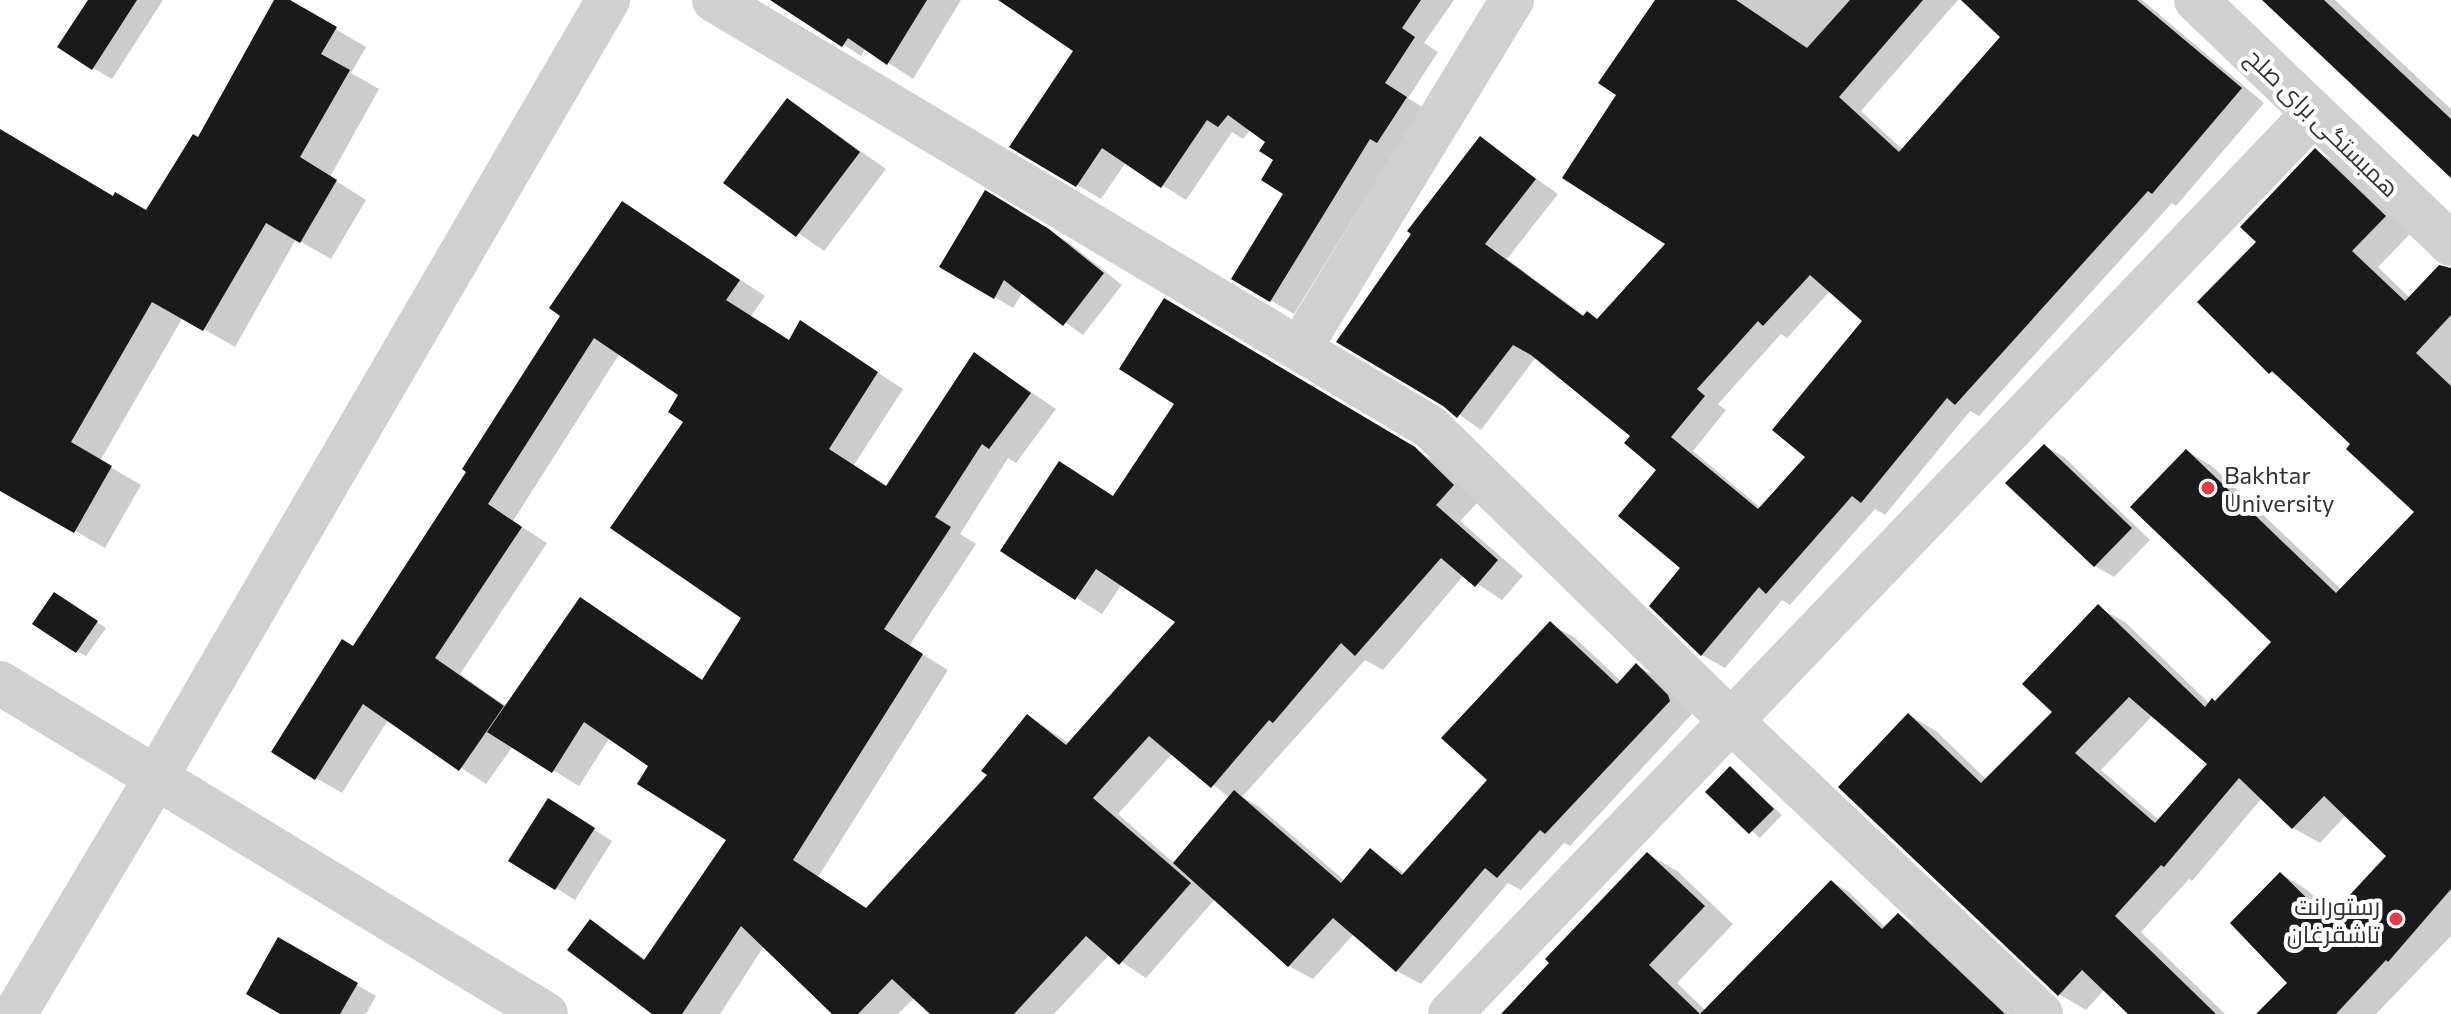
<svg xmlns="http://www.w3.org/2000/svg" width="2451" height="1014" viewBox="0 0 2451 1014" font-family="Commissioner,Cairo,sans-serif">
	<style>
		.shadow { fill: #0003; fill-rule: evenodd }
		.building { fill: #1a1a1a; fill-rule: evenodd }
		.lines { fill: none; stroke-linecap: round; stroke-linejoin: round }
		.minor { stroke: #d0d0d0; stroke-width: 44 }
		.poi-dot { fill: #e63946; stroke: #fff; stroke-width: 3 }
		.labels { text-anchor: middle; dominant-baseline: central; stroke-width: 8; stroke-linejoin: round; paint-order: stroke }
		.street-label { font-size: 24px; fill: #333; stroke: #fff }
		.poi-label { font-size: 24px; fill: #333; stroke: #fff; text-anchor: start }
	</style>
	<rect width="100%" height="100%" fill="#fff"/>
	<g class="shadow">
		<polygon points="90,0 163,0 112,79 93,68"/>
		<polygon points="277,0 286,0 366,47 351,73 379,89 330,177 366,200 331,259 296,239 235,347 183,317 100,461 141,485 105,548 0,488 0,131 114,199 146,213 198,140"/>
		<polygon points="774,0 961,0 913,79 866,48 861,56"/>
		<polygon points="1107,0 1454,0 1424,43 1438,52 1408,98 1430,112 1395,151 1294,314 1234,279 1286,193 1268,141 1251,129 1243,139 1232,132 1186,200 1126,162 1101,199 1011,146"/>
		<path d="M 1658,0 L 1958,0 L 1861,111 L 1903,150 L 2003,37 L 1964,0 L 2142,0 L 2264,103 L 2176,206 L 2172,203 L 1979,416 L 1970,411 L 1885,515 L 1875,509 L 1790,605 L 1782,600 L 1725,668 L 1702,655 L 1659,470 L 1633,436 L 1536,357 L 1481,430 L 1444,404 L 1480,139 L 1558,194 L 1507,259 L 1585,316 L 1599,320 L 1668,244 L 1619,94 ZM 1831,290 L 1865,321 L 1808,457 L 1762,509 L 1693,451 L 1726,410 L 1718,404 L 1781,334 L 1787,338 Z"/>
		<polygon points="2265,0 2335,0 2451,109 2451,175"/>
		<polygon points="788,100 886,169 824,251 726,183"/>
		<path d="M 2315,151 L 2342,166 L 2411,233 L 2378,267 L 2410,298 L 2451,275 L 2451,936 L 2376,1014 L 2259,1014 L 2289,983 L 2281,874 L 2307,890 L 2334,915 L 2389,856 L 2346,815 L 2320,843 L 2293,828 L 2262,798 L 2192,881 L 2189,879 L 2141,932 L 2225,1014 L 2131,1014 L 2105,989 L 2086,1010 L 2059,994 L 1909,715 L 1936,731 L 1987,780 L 2055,712 L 2098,607 L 2125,622 L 2210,704 L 2216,703 L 2274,642 L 2187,451 L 2213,467 L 2342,590 L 2417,512 L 2353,444 L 2285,381 L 2270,372 L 2259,242 ZM 2153,715 L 2210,764 L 2160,821 L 2101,770 Z"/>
		<polygon points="985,193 1068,242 1122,285 1083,335 1023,292 1013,308 942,266"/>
		<path d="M 648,219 L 765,296 L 751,316 L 790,342 L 801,323 L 903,389 L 854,465 L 888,487 L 975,354 L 1056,409 L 1016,463 L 1008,458 L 960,534 L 976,544 L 909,646 L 948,670 L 818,877 L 868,909 L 989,775 L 1028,716 L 1070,744 L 1178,622 L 1122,584 L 1102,614 L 1003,551 L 1114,498 L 1177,403 L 1165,301 L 1441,465 L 1479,501 L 1460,521 L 1523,576 L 1502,600 L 1464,575 L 1383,670 L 1365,660 L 1242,797 L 1258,806 L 1345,881 L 1371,851 L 1406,874 L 1489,780 L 1550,624 L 1574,637 L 1622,682 L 1637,666 L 1660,679 L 1692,714 L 1570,846 L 1564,843 L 1521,890 L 1508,883 L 1421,984 L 1397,971 L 1354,934 L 1313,979 L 1289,966 L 1215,899 L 1146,978 L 1110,954 L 1054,1014 L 933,1014 L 915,997 L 898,1014 L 835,1014 L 764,946 L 720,1014 L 655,1014 L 590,922 L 647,960 L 728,839 L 651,765 L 610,737 L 579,786 L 513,746 L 486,784 L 388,720 L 342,793 L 316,778 ZM 620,353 L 681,394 L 744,618 L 704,681 L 581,599 L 507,707 L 460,674 L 547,543 L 513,521 ZM 1173,753 L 1230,798 L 1175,864 L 1118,814 Z"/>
		<polygon points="2045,446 2064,457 2150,540 2114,577 2095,566"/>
		<polygon points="63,600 106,628 86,656 77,651"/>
		<polygon points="1730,768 1782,815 1760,838 1708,792"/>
		<polygon points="567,812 612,841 575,900 511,860"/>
		<polygon points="1648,854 1677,871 1733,924 1677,983 1705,1010 1832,882 1849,892 1886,928 1898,915 1916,926 2009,1014 1504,1014"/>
		<polygon points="278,940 376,996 366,1014 281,1014"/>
	</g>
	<g class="building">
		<polygon points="88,0 137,0 92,70 57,47"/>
		<polygon points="274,0 290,0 337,27 321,54 350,70 300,157 337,180 300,243 266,223 203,331 152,302 71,442 112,466 74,533 0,491 0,129 113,196 115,192 146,210 193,134 198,137"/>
		<polygon points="770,0 927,0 887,65 848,38 842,47"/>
		<polygon points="998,0 1421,0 1402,28 1415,37 1385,83 1407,97 1377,143 1370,139 1270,302 1231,279 1283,194 1261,180 1273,160 1259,151 1265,142 1228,115 1218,127 1207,120 1161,188 1102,148 1076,187 1009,147 1073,51"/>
		<path d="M 1655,0 L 1736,0 L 1807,48 L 1850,0 L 1923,0 L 1839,97 L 1899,152 L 2000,37 L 1961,0 L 2137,0 L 2242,88 L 2152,194 L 2148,191 L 1955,405 L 1947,398 L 1861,503 L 1852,496 L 1766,594 L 1759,587 L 1701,656 L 1649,606 L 1680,568 L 1618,516 L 1656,470 L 1624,443 L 1630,436 L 1531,355 L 1513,345 L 1457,418 L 1443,406 L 1336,342 L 1411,234 L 1407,231 L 1480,136 L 1536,179 L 1485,244 L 1583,316 L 1587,311 L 1597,319 L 1665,244 L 1562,178 L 1616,95 L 1598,83 ZM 1810,275 L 1862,321 L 1772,430 L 1805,457 L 1758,509 L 1671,437 L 1705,396 L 1697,389 L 1758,321 L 1763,326 Z"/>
		<polygon points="2262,0 2324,0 2451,119 2451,178"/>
		<polygon points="787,98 860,152 796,237 723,183"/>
		<path d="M 2315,148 L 2386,216 L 2352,251 L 2405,301 L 2439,265 L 2451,268 L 2451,315 L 2416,353 L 2451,386 L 2451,889 L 2388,962 L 2386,960 L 2336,1014 L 2256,1014 L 2287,983 L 2230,923 L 2280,872 L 2326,917 L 2332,914 L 2386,856 L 2324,796 L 2292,829 L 2239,778 L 2164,867 L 2161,865 L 2115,916 L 2216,1014 L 2128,1014 L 2082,970 L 2058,996 L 1838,787 L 1908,713 L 1981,783 L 2052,712 L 2022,684 L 2098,604 L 2205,707 L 2212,698 L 2215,701 L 2271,642 L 2130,507 L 2186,449 L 2336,593 L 2414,512 L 2346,449 L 2350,444 L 2272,371 L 2269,374 L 2197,302 L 2256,242 L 2240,227 ZM 2129,697 L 2207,764 L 2155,823 L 2075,753 Z"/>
		<polygon points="985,190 1049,229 1104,273 1063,326 1004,280 994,299 939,267"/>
		<polygon points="622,201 740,280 726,300 789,340 800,320 878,372 829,449 886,486 974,352 1031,393 989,449 982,444 935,517 951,527 884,629 923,654 793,860 866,908 987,775 981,771 1027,714 1066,745 1175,622 1096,569 1075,600 1000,551 1059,461 1113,496 1174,404 1119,369 1164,298 1415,447 1454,485 1436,505 1498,560 1475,587 1441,558 1355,656 1341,643 1273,723 1269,720 1211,788 1149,736 1093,798 1191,883 1119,965 1086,936 1014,1014 930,1014 892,979 858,1014 832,1014 741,926 682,1014 652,1014 567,950 590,919 644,960 726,840 637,784 648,766 584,722 552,773 487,732 580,597 702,680 741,618 610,528 683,422 668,412 678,395 594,338 488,504 522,527 435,658 504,706 459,771 363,704 315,780 271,752 342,639 353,646 466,472 462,469 560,316 549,308"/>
		<polygon points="2044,444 2132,528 2094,567 2005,483"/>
		<polygon points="54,592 98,621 76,653 32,624"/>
		<polygon points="1550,621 1617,684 1636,663 1668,695 1670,701 1545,834 1540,830 1497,878 1485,868 1396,972 1333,918 1288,967 1173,863 1234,790 1341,883 1370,848 1402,875 1487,780 1441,738"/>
		<polygon points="1730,766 1774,809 1749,834 1705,792"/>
		<polygon points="548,798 595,828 555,890 508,861"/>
		<polygon points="1647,852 1705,906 1649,965 1700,1014 1831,880 1882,929 1898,913 2005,1014 1501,1014 1549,963 1545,959"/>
		<polygon points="278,937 358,983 340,1014 280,1014 246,994"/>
	</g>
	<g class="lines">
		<g class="minor">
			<polyline points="714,0 1430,427 1731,721 2041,1014"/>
			<polyline points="2196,0 2451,244"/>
			<polyline points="1300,348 1512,0"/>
			<polyline points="0,683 546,1014"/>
			<polyline points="15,1014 157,776 608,0"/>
			<polyline points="1450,1014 2314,113"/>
		</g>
	</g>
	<g class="poi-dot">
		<circle cx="2208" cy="488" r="8"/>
		<circle cx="2396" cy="919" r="8"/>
	</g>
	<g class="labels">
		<g class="street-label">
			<text transform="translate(2323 122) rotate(44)">همبستگی برای صلح</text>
		</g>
		<g class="poi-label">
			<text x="2224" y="474">Bakhtar<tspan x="2224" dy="28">University</tspan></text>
			<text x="2380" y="905" text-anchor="end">رستورانت<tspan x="2380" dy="28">تاشقرغان</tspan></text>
		</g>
	</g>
</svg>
